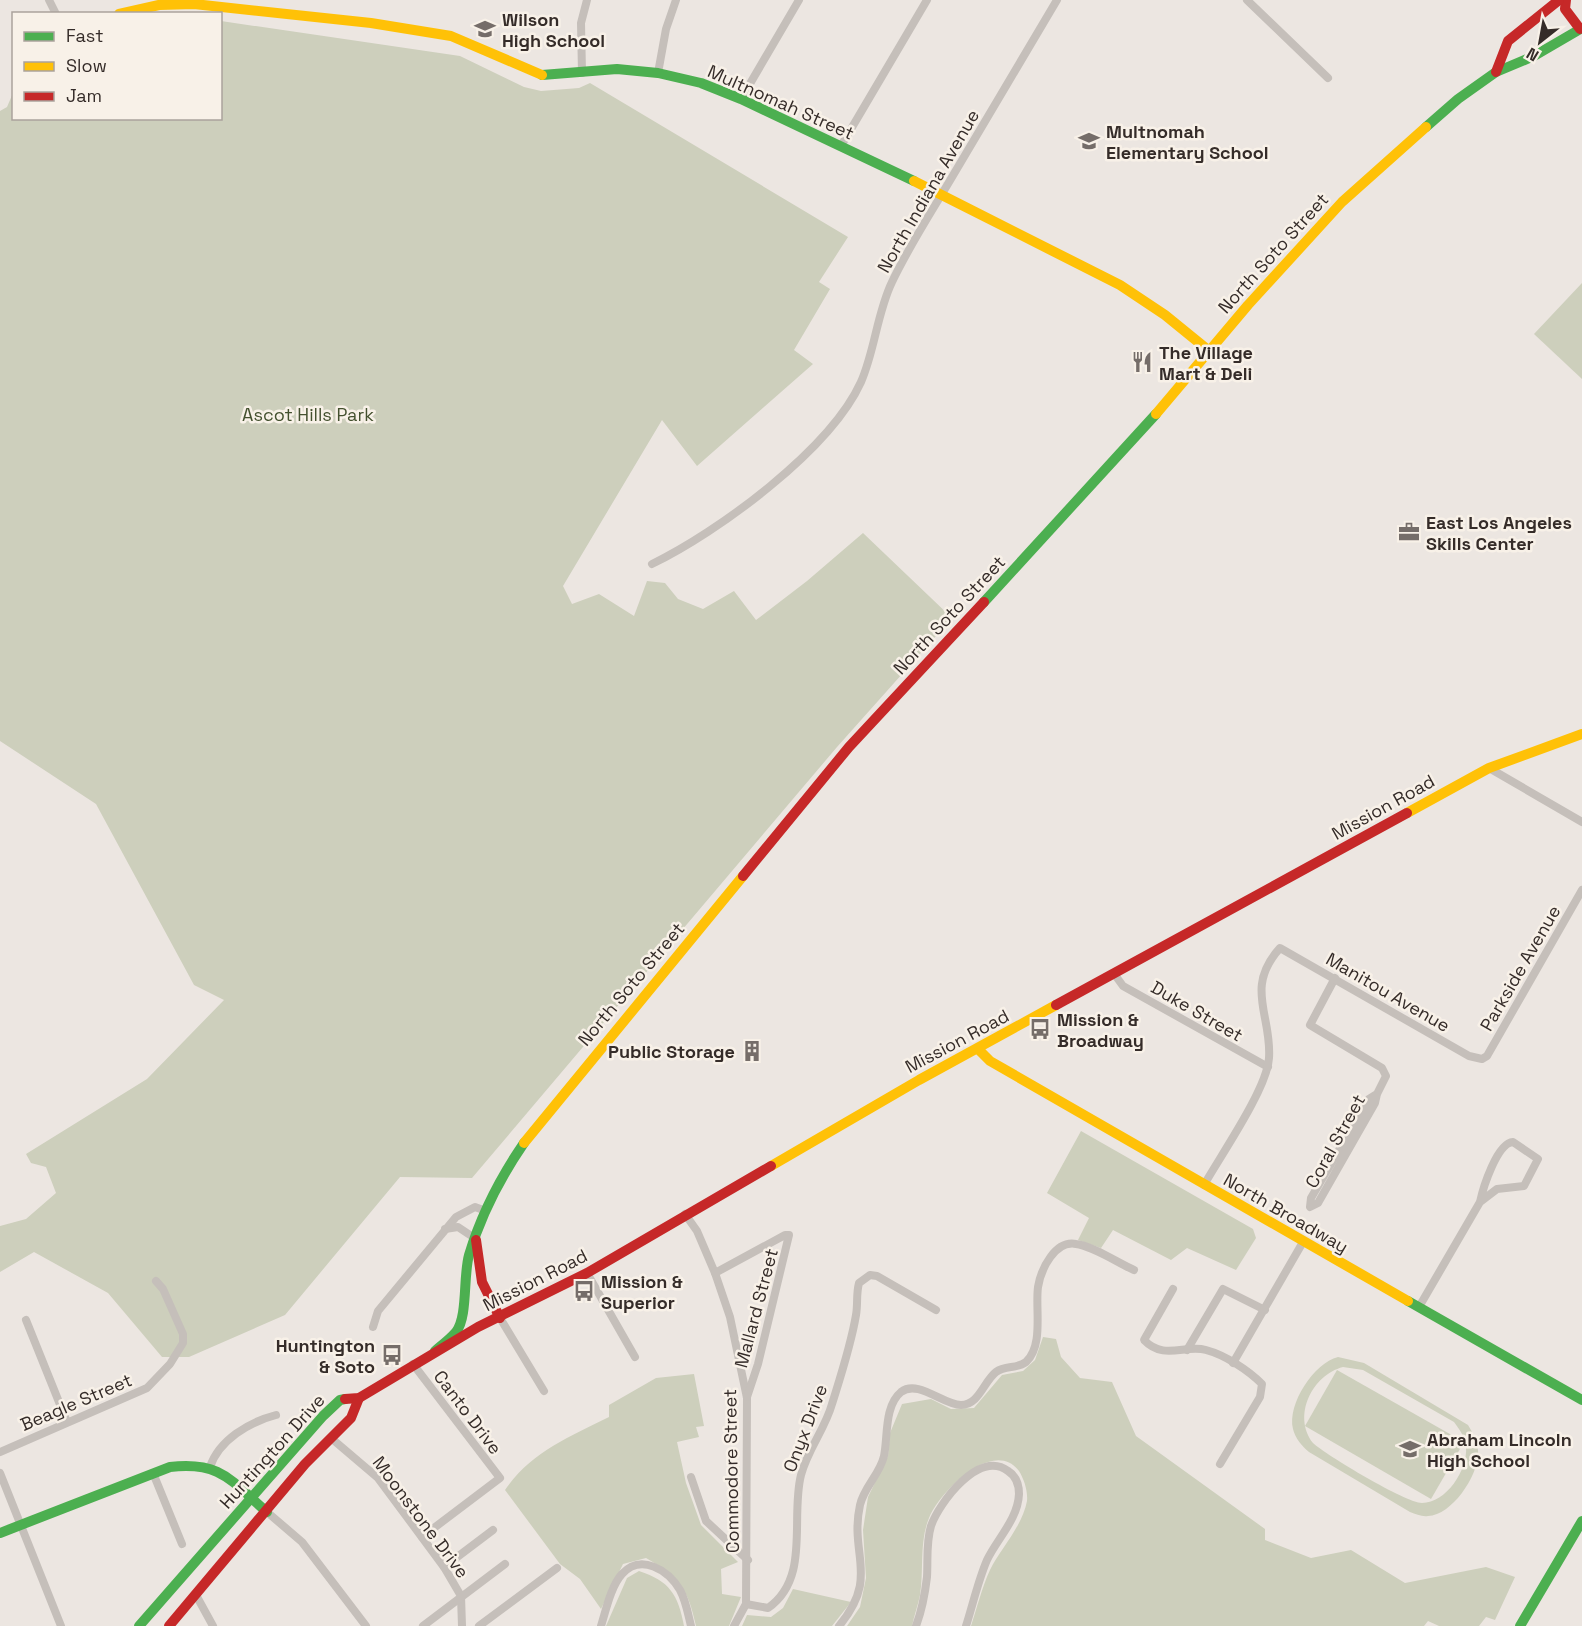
<svg xmlns="http://www.w3.org/2000/svg" width="1582" height="1626" viewBox="0 0 1582 1626" font-family="'Space Grotesk',sans-serif">
	<style>
		.green { fill: #cdcfbc; fill-rule: evenodd }
		.lines { fill: none; stroke-linecap: round; stroke-linejoin: round }
		.street { stroke: #c5bfba; stroke-width: 8 }
		.fast { stroke: #4caf50; stroke-width: 10 }
		.slow { stroke: #ffc107; stroke-width: 10 }
		.jam { stroke: #c62828; stroke-width: 10 }
		.labels { text-anchor: middle; dominant-baseline: central; stroke-width: 5; stroke-linejoin: round; paint-order: stroke }
		.poi-label { font-size: 18px; font-weight: bold; fill: #352c29; stroke: #f8f1e8; text-anchor: start }
		.street-label { font-size: 18px; fill: #352c29; stroke: #f8f1e8 }
		.park-label { font-size: 18px; fill: #44512f; stroke: #f8f1e8 }
	</style>
	<rect width="100%" height="100%" fill="#ece6e1"/>
	<g class="green">
		<polygon points="221,21 460,56 524,87 541,91 579,88 590,83 848,237 819,282 830,289 794,350 813,364 697,466 662,420 563,586 572,604 599,594 634,616 647,581 665,583 678,599 703,609 734,591 756,620 807,581 863,533 952,618 837,747 472,1178 400,1177 285,1315 189,1357 162,1357 108,1293 34,1252 0,1272 0,1226 26,1219 56,1193 46,1167 31,1163 26,1154 147,1079 224,1000 194,985 96,804 0,741 0,111 7,107 13,93 14,118 220,118"/>
		<polygon points="1582,283 1582,379 1534,334"/>
		<polygon points="1081,1131 1253,1229 1256,1238 1236,1270 1187,1248 1171,1260 1113,1230 1101,1248 1078,1240 1089,1218 1047,1193"/>
		<path d="M 1043,1337 L 1056,1339 L 1061,1357 L 1080,1378 L 1112,1382 L 1136,1436 L 1265,1529 L 1265,1540 L 1311,1558 L 1351,1550 L 1405,1583 L 1486,1567 L 1515,1577 L 1495,1620 L 1486,1617 L 1479,1626 L 1439,1626 L 1428,1621 L 1424,1626 L 971,1626 C 977,1608 982,1587 990,1570 C 1001,1548 1022,1527 1027,1501 C 1028,1491 1024,1479 1019,1471 C 994,1437 939,1492 929,1518 C 919,1542 924,1570 920,1595 C 918,1605 914,1616 912,1626 L 847,1626 L 860,1607 L 866,1578 L 863,1530 L 868,1497 L 888,1456 L 890,1433 L 902,1404 L 931,1399 L 951,1409 L 974,1408 L 1002,1375 L 1023,1371 L 1035,1360 Z"/>
		<path d="M 1338,1357 L 1364,1363 L 1468,1425 C 1474,1435 1479,1443 1478,1455 C 1477,1477 1452,1515 1428,1516 C 1422,1517 1416,1514 1410,1512 L 1309,1452 C 1302,1446 1295,1438 1293,1429 C 1287,1404 1314,1363 1338,1357 ZM 1343,1367 L 1363,1370 L 1454,1422 C 1460,1430 1465,1437 1466,1447 C 1468,1470 1446,1503 1422,1503 C 1406,1503 1326,1455 1313,1443 C 1292,1416 1312,1375 1343,1367 Z"/>
		<polygon points="1337,1370 1464,1442 1431,1499 1305,1426"/>
		<path d="M 694,1374 L 704,1426 L 696,1427 L 699,1437 L 677,1442 L 686,1483 L 701,1525 L 738,1562 L 721,1569 L 722,1594 L 741,1597 L 729,1626 L 696,1626 C 688,1588 679,1577 646,1558 L 623,1564 L 601,1609 L 580,1579 L 560,1564 L 505,1490 C 531,1452 569,1437 609,1417 L 609,1405 L 656,1378 Z"/>
		<path d="M 639,1571 C 670,1581 678,1595 684,1626 L 606,1626 L 627,1578 Z"/>
		<polygon points="793,1589 851,1602 832,1626 742,1626 747,1615 771,1617 783,1608"/>
	</g>
	<g class="lines">
		<g class="street">
			<polyline points="49,0 56,14"/>
			<polyline points="1247,0 1328,78"/>
			<polyline points="582,73 581,23 587,0"/>
			<polyline points="658,73 666,29 676,0"/>
			<polyline points="741,99 799,0"/>
			<polyline points="841,146 927,0"/>
			<path d="M 652,564 C 718,532 830,450 861,382 C 875,350 877,313 892,282 C 910,244 934,208 955,172 C 989,115 1023,57 1057,0"/>
			<polyline points="1489,768 1582,822"/>
			<polyline points="1115,975 1123,986 1268,1067"/>
			<polyline points="1335,978 1310,1025 1382,1068 1386,1076 1377,1094 1375,1103 1318,1203 1310,1207 1311,1198 1369,1099 1377,1094"/>
			<path d="M 1204,1185 C 1221,1155 1267,1089 1269,1058 C 1272,1015 1244,988 1280,948 L 1469,1056 L 1482,1059 L 1487,1056 L 1582,890"/>
			<polyline points="685,1214 697,1231 715,1273 730,1317 747,1398 746,1604 734,1626"/>
			<polyline points="445,1229 458,1227 476,1239"/>
			<polyline points="587,1273 635,1357"/>
			<polyline points="715,1273 785,1235 789,1235 758,1364 747,1397"/>
			<path d="M 1173,1289 L 1144,1340 C 1164,1361 1185,1344 1206,1350 C 1225,1355 1248,1370 1262,1384 L 1260,1397 L 1220,1464"/>
			<path d="M 1419,1307 L 1480,1202 C 1483,1188 1497,1143 1513,1142 L 1538,1159 L 1524,1186 L 1497,1189 L 1480,1202"/>
			<polyline points="500,1318 544,1391"/>
			<polyline points="26,1320 67,1422"/>
			<polyline points="373,1327 378,1311 456,1217 475,1207 486,1211"/>
			<polyline points="1187,1350 1223,1289 1265,1310"/>
			<polyline points="1233,1363 1303,1242"/>
			<polyline points="413,1364 500,1478 422,1537"/>
			<polyline points="331,1438 378,1478 444,1567 461,1596 462,1626"/>
			<polyline points="0,1452 147,1388 170,1364 183,1343 183,1334 163,1289 156,1281"/>
			<path d="M 210,1467 C 219,1440 249,1422 276,1415"/>
			<polyline points="0,1473 61,1626"/>
			<polyline points="153,1473 182,1544"/>
			<polyline points="691,1477 706,1521 748,1560"/>
			<polyline points="267,1512 302,1542 366,1626"/>
			<polyline points="444,1567 493,1530"/>
			<polyline points="196,1595 213,1626"/>
			<path d="M 746,1604 L 768,1608 C 811,1578 790,1518 801,1475 C 808,1449 825,1429 832,1404 C 841,1375 851,1345 856,1315 C 858,1304 856,1294 859,1283 L 870,1275 L 877,1276 L 936,1310"/>
			<polyline points="423,1626 505,1564"/>
			<polyline points="479,1626 557,1568"/>
			<path d="M 601,1626 C 606,1610 611,1586 622,1574 C 641,1553 668,1570 680,1590 C 686,1601 688,1614 691,1626"/>
			<path d="M 839,1626 C 880,1577 849,1555 860,1505 C 864,1487 880,1474 884,1456 C 888,1437 884,1406 901,1392 C 918,1379 943,1405 961,1405 C 979,1405 984,1381 996,1372 C 1005,1365 1017,1369 1026,1362 C 1044,1345 1035,1309 1038,1287 C 1041,1269 1055,1240 1076,1244 C 1093,1246 1118,1263 1134,1270"/>
			<path d="M 916,1626 C 922,1610 925,1594 927,1577 C 928,1560 926,1542 931,1526 C 939,1503 979,1449 1008,1471 C 1016,1476 1019,1485 1019,1494 C 1018,1519 997,1539 987,1560 C 978,1581 973,1604 966,1626"/>
		</g>
		<g class="fast">
			<polyline points="542,75 617,69 658,73 701,83 741,99 914,181"/>
			<polyline points="1426,127 1458,99 1496,72 1534,56 1582,28"/>
			<polyline points="984,602 1156,414"/>
			<polyline points="1408,1301 1582,1400"/>
			<path d="M 435,1351 C 442,1345 450,1339 456,1332 C 468,1317 463,1276 469,1255 C 481,1215 500,1178 524,1143"/>
			<path d="M 0,1533 L 170,1467 C 221,1461 231,1481 267,1512"/>
			<polyline points="139,1626 323,1416 340,1400 345,1399"/>
			<polyline points="1520,1626 1582,1521"/>
		</g>
		<g class="slow">
			<polyline points="119,14 159,5 194,4 371,23 451,36 542,75"/>
			<polyline points="914,181 1120,285 1165,315 1208,350"/>
			<polyline points="1156,414 1248,305 1342,202 1426,127"/>
			<polyline points="1407,813 1489,768 1582,734"/>
			<polyline points="978,1049 990,1061 1408,1301"/>
			<polyline points="524,1143 743,876"/>
			<polyline points="771,1166 919,1080 1056,1005"/>
		</g>
		<g class="jam">
			<polyline points="1566,0 1565,9 1580,29"/>
			<polyline points="1496,72 1508,41 1559,0"/>
			<polyline points="743,876 849,747 984,602"/>
			<polyline points="1056,1005 1407,813"/>
			<polyline points="476,1240 482,1282 500,1318"/>
			<polyline points="345,1399 359,1398 478,1327 587,1273 771,1166"/>
			<polyline points="169,1626 305,1464 351,1418 359,1398"/>
		</g>
	</g>
	<defs>
		<symbol id="school-bare" viewBox="-9 -9 18 18"><path d="M0-5L7-2L0 1L-7-2ZM-4 1L0 2.5L4 1V4Q0 6-4 4Z" fill="#756d69" stroke="#f8f1e8" stroke-width="2.5" paint-order="stroke"/></symbol>
		<symbol id="restaurant-bare" viewBox="-9 -9 18 18"><path d="M-5-6h1v4h1v-4h1v4h1v-4h1v5L-1.5 .5V6h-2V.5L-5-1ZM5-6V6H3V1.5H1.5Q1.5-4 5-6Z" fill="#756d69" stroke="#f8f1e8" stroke-width="2.5" paint-order="stroke"/></symbol>
		<symbol id="office-bare" viewBox="-9 -9 18 18"><path d="M-6-3h4V-5.5h4V-3h4V5H-6ZM-1-4.5V-3h2v-1.5ZM-6 0V1H6V0Z" fill="#756d69" stroke="#f8f1e8" stroke-width="2.5" paint-order="stroke"/></symbol>
		<symbol id="bus-bare" viewBox="-9 -9 18 18"><path d="M-5-6H5V4H4V6H2V4H-2V6H-4V4H-5ZM-3.5-4V0h7V-4ZM-3.5 1.2v1.5H-2V1.2ZM2 1.2v1.5H3.5V1.2Z" fill="#756d69" stroke="#f8f1e8" stroke-width="2.5" paint-order="stroke"/></symbol>
		<symbol id="building-bare" viewBox="-9 -9 18 18"><path d="M-4-6H4V6H1V3H-1V6H-4ZM-2.5-4.3h1.7v1.8h-1.7ZM.8-4.3h1.7v1.8H.8ZM-2.5-1h1.7V.8h-1.7ZM.8-1h1.7V.8H.8Z" fill="#756d69" stroke="#f8f1e8" stroke-width="2.5" paint-order="stroke"/></symbol>
	</defs>
	<g fill-rule="evenodd">
		<use href="#school-bare" x="470" y="14" width="30" height="30"/>
		<use href="#school-bare" x="1074" y="126" width="30" height="30"/>
		<use href="#restaurant-bare" x="1127" y="347" width="30" height="30"/>
		<use href="#office-bare" x="1394" y="517" width="30" height="30"/>
		<use href="#bus-bare" x="1025" y="1014" width="30" height="30"/>
		<use href="#building-bare" x="737" y="1036" width="30" height="30"/>
		<use href="#bus-bare" x="569" y="1276" width="30" height="30"/>
		<use href="#bus-bare" x="377" y="1340" width="30" height="30"/>
		<use href="#school-bare" x="1395" y="1434" width="30" height="30"/>
	</g>
	<g class="labels">
		<g class="poi-label">
			<text x="502" y="19">Wilson<tspan x="502" dy="21">High School</tspan></text>
			<text x="1106" y="131">Multnomah<tspan x="1106" dy="21">Elementary School</tspan></text>
			<text x="1159" y="352">The Village<tspan x="1159" dy="21">Mart &amp; Deli</tspan></text>
			<text x="1426" y="522">East Los Angeles<tspan x="1426" dy="21">Skills Center</tspan></text>
			<text x="1057" y="1019">Mission &amp;<tspan x="1057" dy="21">Broadway</tspan></text>
			<text x="735" y="1051" text-anchor="end">Public Storage</text>
			<text x="601" y="1281">Mission &amp;<tspan x="601" dy="21">Superior</tspan></text>
			<text x="375" y="1345" text-anchor="end">Huntington<tspan x="375" dy="21">&amp; Soto</tspan></text>
			<text x="1427" y="1439">Abraham Lincoln<tspan x="1427" dy="21">High School</tspan></text>
		</g>
		<g class="street-label">
			<text transform="translate(781 102) rotate(24)">Multnomah Street</text>
			<text transform="translate(928 191) rotate(-60)">North Indiana Avenue</text>
			<text transform="translate(1273 253) rotate(-48)">North Soto Street</text>
			<text transform="translate(949 615) rotate(-47)">North Soto Street</text>
			<text transform="translate(1383 807) rotate(-29)">Mission Road</text>
			<text transform="translate(1520 968) rotate(-60)">Parkside Avenue</text>
			<text transform="translate(631 984) rotate(-50)">North Soto Street</text>
			<text transform="translate(1388 992) rotate(30)">Manitou Avenue</text>
			<text transform="translate(1197 1011) rotate(30)">Duke Street</text>
			<text transform="translate(957 1041) rotate(-28)">Mission Road</text>
			<text transform="translate(1335 1141) rotate(-61)">Coral Street</text>
			<text transform="translate(1286 1213) rotate(30)">North Broadway</text>
			<text transform="translate(535 1280) rotate(-27)">Mission Road</text>
			<text transform="translate(756 1308) rotate(-75)">Mallard Street</text>
			<text transform="translate(76 1402) rotate(-23)">Beagle Street</text>
			<text transform="translate(468 1412) rotate(53)">Canto Drive</text>
			<text transform="translate(805 1428) rotate(-69)">Onyx Drive</text>
			<text transform="translate(272 1451) rotate(-48)">Huntington Drive</text>
			<text transform="translate(731 1471) rotate(-91)">Commodore Street</text>
			<text transform="translate(421 1517) rotate(53)">Moonstone Drive</text>
		</g>
		<g class="park-label">
			<text x="308" y="414">Ascot Hills Park</text>
		</g>
	</g>
	<rect x="12" y="12" width="210" height="108" fill="#f8f1e8" stroke="#aaa29c" stroke-width="1.5"/>
	<rect x="24" y="32" width="30" height="9" fill="#4caf50" stroke="#aaa29c" stroke-width="1.5"/>
	<text x="66" y="42" font-size="18" fill="#352c29">Fast</text>
	<rect x="24" y="62" width="30" height="9" fill="#ffc107" stroke="#aaa29c" stroke-width="1.5"/>
	<text x="66" y="72" font-size="18" fill="#352c29">Slow</text>
	<rect x="24" y="92" width="30" height="9" fill="#c62828" stroke="#aaa29c" stroke-width="1.5"/>
	<text x="66" y="102" font-size="18" fill="#352c29">Jam</text>
	<g transform="translate(1540 42) rotate(211)" stroke="#f8f1e8" stroke-width="4.5" paint-order="stroke">
	<path d="M0-4.5L10 22L0 15L-10 22Z" fill="#352c29"/>
	<text y="-9" font-size="16" font-weight="bold" text-anchor="middle" fill="#352c29">N</text>
	</g>
</svg>
